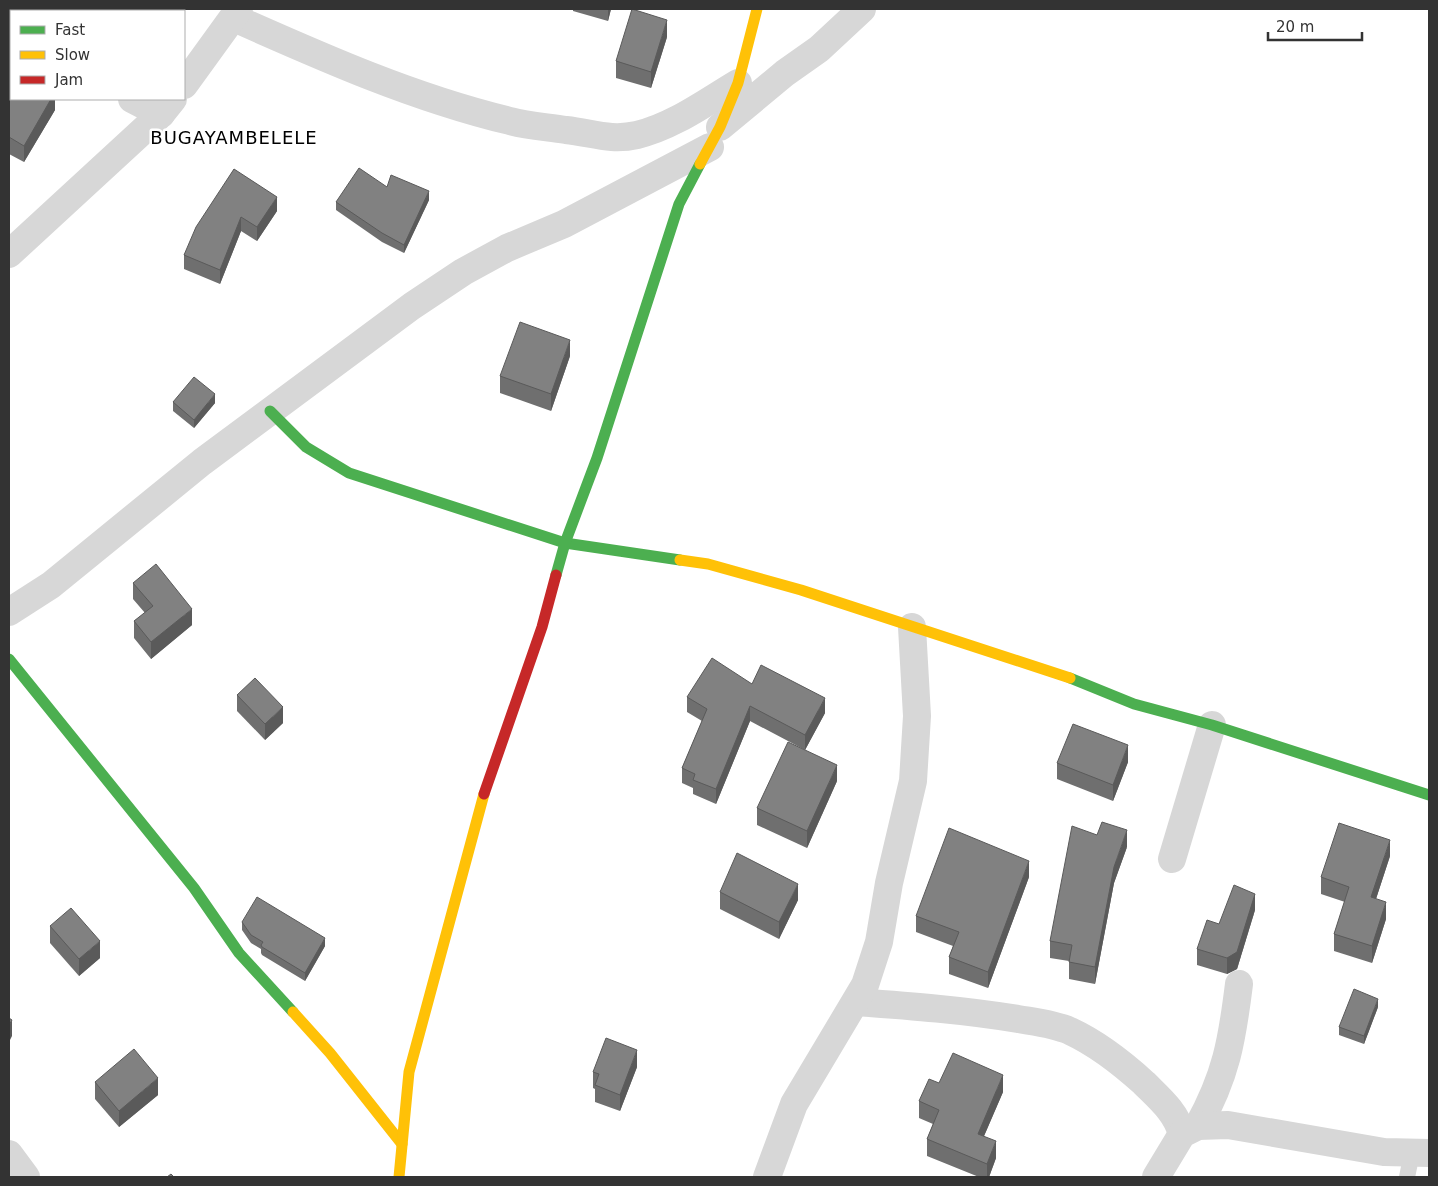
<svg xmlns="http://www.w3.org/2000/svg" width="1438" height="1186" viewBox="0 0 1438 1186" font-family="'DejaVu Sans',sans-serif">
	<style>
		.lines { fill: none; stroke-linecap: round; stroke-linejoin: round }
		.lane { stroke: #d7d7d7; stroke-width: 16 }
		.street { stroke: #d7d7d7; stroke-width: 28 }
		.fast { stroke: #4caf50; stroke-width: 11 }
		.slow { stroke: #ffc107; stroke-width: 11 }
		.jam { stroke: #c62828; stroke-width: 11 }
		.wall { fill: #6f6f6f }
		.shaded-wall { fill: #5a5a5a }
		.building { fill: #818181; stroke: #5a5a5a }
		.labels { text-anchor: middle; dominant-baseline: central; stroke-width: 5; stroke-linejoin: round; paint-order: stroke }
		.quarter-label { font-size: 18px; letter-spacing: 1px; fill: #000; stroke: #fff }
	</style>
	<rect width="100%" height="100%" fill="#fff"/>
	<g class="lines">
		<polyline class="lane" points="1407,1177 1412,1153"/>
		<g class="street">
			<path d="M 234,18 C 324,58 414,98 510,121 C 528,126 548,127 566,130 C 593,133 610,141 637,135 C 674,126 706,102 738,83"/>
			<polyline points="9,31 11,33"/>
			<polyline points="184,85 239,9"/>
			<polyline points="132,99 161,114"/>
			<polyline points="720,127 785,73 819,49 862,9"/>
			<polyline points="9,254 161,114 173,99"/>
			<polyline points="9,612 51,585 202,462 412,306 463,272 507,248 564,224 710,147"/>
			<polyline points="1172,859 1212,725"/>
			<path d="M 856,1002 C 910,1006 964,1010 1018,1019 C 1035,1022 1054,1024 1070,1031 C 1098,1044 1122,1063 1144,1083 C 1160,1099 1176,1112 1182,1134"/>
			<path d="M 1198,1126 C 1226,1076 1232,1041 1239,984"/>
			<polyline points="9,1154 26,1177"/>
			<polyline points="767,1177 794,1104 865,985 879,942 889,883 913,781 917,716 912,627"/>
			<polyline points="1156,1177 1182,1134 1198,1126 1228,1125 1384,1152 1429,1153"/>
		</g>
		<g class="fast">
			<polyline points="270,411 306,447 349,473 565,543 680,560"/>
			<polyline points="556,575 565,543 597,458 679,204 700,164"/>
			<polyline points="9,659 194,888 239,953 293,1012"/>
			<polyline points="1070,678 1134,704 1212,725 1429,795"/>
		</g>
		<g class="slow">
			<polyline points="700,164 720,127 738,83 757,9"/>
			<polyline points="680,560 708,564 801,590 1070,678"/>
			<polyline points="293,1012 330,1053 402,1144"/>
			<polyline points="399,1177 409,1072 484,794"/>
		</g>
		<polyline class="jam" points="484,794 542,627 556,575"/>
	</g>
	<g class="wall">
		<polygon points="573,9 611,9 608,21 573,11"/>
		<polygon points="667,37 651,88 616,78 616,61"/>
		<polygon points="9,67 55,99 55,110 24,162 9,154"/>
		<polygon points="234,169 277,211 257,241 241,231 220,284 184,269 184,255"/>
		<polygon points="387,187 429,200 404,253 382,242 336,210 336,202"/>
		<polygon points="570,356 551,411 500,393 500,376"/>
		<polygon points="173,402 215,403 194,428 173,411"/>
		<polygon points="133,583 192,625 151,659 134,638 134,621 145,613 133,599"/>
		<polygon points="752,684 825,713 805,750 750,721 716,804 693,794 693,788 682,783 682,768 702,721 687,712 687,697"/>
		<polygon points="237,695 283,723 265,740 237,711"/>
		<polygon points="1128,762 1113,801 1057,779 1057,763"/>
		<polygon points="837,781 807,848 757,825 757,808"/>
		<polygon points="1127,847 1114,883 1095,984 1069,979 1069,961 1050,958 1050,941"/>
		<polygon points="1390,856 1376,899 1386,919 1372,963 1334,951 1334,934 1345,902 1321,894 1321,877"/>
		<polygon points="1029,877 988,988 949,974 949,957 953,946 916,932 916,916"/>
		<polygon points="720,892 798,900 779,939 720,909"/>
		<polygon points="1255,910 1237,969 1227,974 1197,965 1197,949 1219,924"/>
		<polygon points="242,922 325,946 305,981 262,955 261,953 261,949 251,943 242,930"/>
		<polygon points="50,926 100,958 79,976 50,943"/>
		<polygon points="1378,1007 1364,1044 1339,1035 1339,1027"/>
		<polygon points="637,1067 620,1111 595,1102 595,1089 593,1088 593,1072"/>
		<polygon points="95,1082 158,1095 119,1127 95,1099"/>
		<polygon points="939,1083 1003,1092 984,1136 996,1158 989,1177 979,1177 927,1156 927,1139 933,1124 919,1118 919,1101"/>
	</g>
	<g class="shaded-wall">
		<polygon points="608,9 611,9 608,21"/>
		<polygon points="667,20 667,37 651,88 651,72"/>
		<polygon points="51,99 55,99 55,110 24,162 24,146"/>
		<polygon points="429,191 429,200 404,253 404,245"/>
		<polygon points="277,197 277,211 257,241 257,227"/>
		<polygon points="241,217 241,231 220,284 220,270"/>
		<polygon points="570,340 570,356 551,411 551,394"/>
		<polygon points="215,394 215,403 194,428 194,420"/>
		<polygon points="192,609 192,625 151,659 151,642"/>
		<polygon points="825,698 825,713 805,750 805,735"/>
		<polygon points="750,706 750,721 716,804 716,789"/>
		<polygon points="283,707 283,723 265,740 265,724"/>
		<polygon points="1128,745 1128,762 1113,801 1113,785"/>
		<polygon points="837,765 837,781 807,848 807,831"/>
		<polygon points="1127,830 1127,847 1114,883 1095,984 1095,967 1114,867"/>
		<polygon points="1390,840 1390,856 1371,914 1371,897"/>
		<polygon points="1029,861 1029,877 988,988 988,972"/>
		<polygon points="798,884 798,900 779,939 779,922"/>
		<polygon points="1255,894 1255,910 1237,969 1227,974 1227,958"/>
		<polygon points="1386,902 1386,919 1372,963 1372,946"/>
		<polygon points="325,938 325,946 305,981 305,973"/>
		<polygon points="100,941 100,958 79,976 79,959"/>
		<polygon points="1378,999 1378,1007 1364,1044 1364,1036"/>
		<polygon points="12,1020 12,1036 9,1042 9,1025"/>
		<polygon points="637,1050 637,1067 620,1111 620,1095"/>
		<polygon points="1003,1075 1003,1092 978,1150 978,1134"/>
		<polygon points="158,1078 158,1095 119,1127 119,1111"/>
		<polygon points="996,1141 996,1158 989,1177 987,1177 987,1164"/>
	</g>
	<g class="building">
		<polygon points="632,9 667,20 651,72 616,61"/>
		<polygon points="9,67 11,68 11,99 51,99 24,146 9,137"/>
		<polygon points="359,168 387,187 391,175 429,191 404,245 382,233 336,202"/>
		<polygon points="234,169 277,197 257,227 241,217 220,270 184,255 196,227"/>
		<polygon points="520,322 570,340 551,394 500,376"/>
		<polygon points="194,377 215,394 194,420 173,402"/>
		<polygon points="156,564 192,609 151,642 134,621 153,606 133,583"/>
		<polygon points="712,658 752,684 761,665 825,698 805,735 750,706 716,789 693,780 695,774 682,768 707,709 687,697"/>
		<polygon points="255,678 283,707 265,724 237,695"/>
		<polygon points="1073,724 1128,745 1113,785 1057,763"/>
		<polygon points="788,742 837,765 807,831 757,808"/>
		<polygon points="1102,822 1127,830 1114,867 1095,967 1069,962 1072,945 1050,941 1072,826 1097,835"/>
		<polygon points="1339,823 1390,840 1371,897 1386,902 1372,946 1334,934 1349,887 1321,877"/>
		<polygon points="949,828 1029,861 988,972 949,957 959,932 916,916"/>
		<polygon points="737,853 798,884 779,922 720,892"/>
		<polygon points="1234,885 1255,894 1237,952 1227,958 1197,949 1207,920 1219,924"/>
		<polygon points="257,897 325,938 305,973 262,947 261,945 263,942 251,935 242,922"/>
		<polygon points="71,908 100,941 79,959 50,926"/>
		<polygon points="1354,989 1378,999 1364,1036 1339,1027"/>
		<polygon points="9,1018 12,1020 9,1025"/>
		<polygon points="606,1038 637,1050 620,1095 595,1085 599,1074 593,1072"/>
		<polygon points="134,1049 158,1078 119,1111 95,1082"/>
		<polygon points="953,1053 1003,1075 978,1134 996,1141 987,1164 927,1139 939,1110 919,1101 929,1079 939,1083"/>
		<polygon points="171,1174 174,1177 167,1177"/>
	</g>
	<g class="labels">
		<g class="quarter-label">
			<text x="234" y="137">BUGAYAMBELELE</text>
		</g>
	</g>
	<rect width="1438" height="1186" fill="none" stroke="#333333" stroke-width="20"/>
	<rect x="10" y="10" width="175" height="90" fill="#ffffff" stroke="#adadad"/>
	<rect x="20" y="26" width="25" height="8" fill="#4caf50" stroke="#adadad"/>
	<text x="55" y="35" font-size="15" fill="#333333">Fast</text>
	<rect x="20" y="51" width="25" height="8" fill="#ffc107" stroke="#adadad"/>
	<text x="55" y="60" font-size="15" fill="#333333">Slow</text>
	<rect x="20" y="76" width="25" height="8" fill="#c62828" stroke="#adadad"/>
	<text x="55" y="85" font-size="15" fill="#333333">Jam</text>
	<path d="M1268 32v8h94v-8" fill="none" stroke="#333333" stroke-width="2.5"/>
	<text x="1276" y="32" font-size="15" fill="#333333" stroke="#ffffff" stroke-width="4" paint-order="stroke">20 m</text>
</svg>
